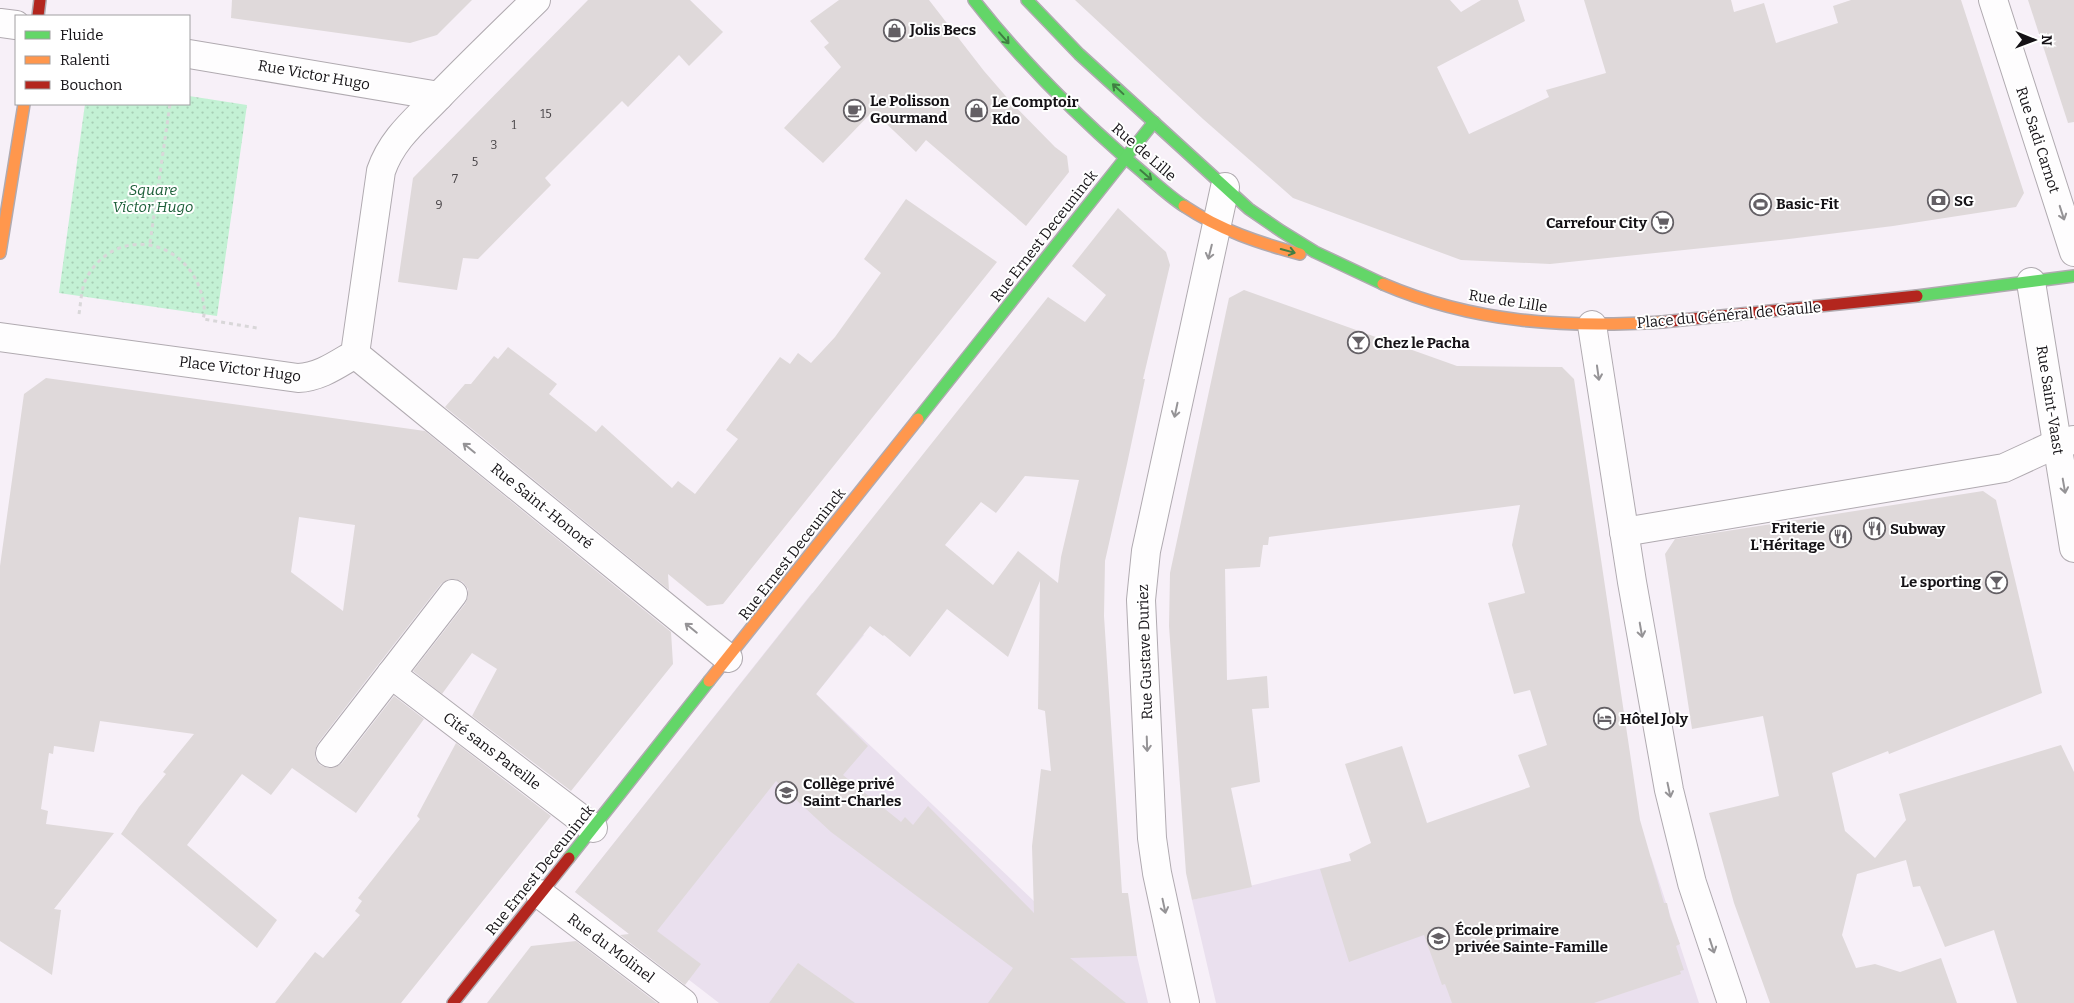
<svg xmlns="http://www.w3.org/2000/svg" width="2074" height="1003" viewBox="0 0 2074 1003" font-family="Bitter,serif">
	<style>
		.education { fill: #eae0ee }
		.park { fill: url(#park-dots) }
		.building { fill: #dfd9da; fill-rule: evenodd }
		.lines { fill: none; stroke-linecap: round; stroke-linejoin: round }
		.street-casing { stroke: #b0aab0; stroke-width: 30 }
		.fast-casing { stroke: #b0aab0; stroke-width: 14 }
		.slow-casing { stroke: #b0aab0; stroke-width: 14 }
		.jam-casing { stroke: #b0aab0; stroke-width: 14 }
		.path { stroke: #d9d7d9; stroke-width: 3; stroke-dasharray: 4 4; stroke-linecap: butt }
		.street { stroke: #fefdfe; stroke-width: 28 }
		.fast { stroke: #63d668; stroke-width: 11 }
		.slow { stroke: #ff974d; stroke-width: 11 }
		.jam { stroke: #b3261e; stroke-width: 11 }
		.oneway { stroke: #407e43 }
		.oneway2 { stroke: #959396 }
		.labels { text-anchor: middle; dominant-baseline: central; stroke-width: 4; stroke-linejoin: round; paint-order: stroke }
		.number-label { font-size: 12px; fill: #484447 }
		.poi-label { font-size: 15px; font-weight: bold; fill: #151216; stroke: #fff; text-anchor: start }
		.street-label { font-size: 15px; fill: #151216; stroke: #fff }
		.park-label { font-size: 15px; font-style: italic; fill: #1d5f39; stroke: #fff }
	</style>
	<defs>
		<pattern id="park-dots" width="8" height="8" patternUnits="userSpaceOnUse" patternTransform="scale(1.25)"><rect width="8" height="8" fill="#c3f1d4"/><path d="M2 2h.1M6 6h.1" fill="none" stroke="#a7ceb5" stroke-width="1.8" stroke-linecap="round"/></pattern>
	</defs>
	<rect width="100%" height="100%" fill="#f7f0f8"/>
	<g class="education">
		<polygon points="812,593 864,635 816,694 1093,957 1137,956 1148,1003 719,1003 575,892"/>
		<polygon points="1651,857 1699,1003 1216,1003 1192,900 1351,861 1360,895 1578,882"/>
	</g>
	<polygon class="park" points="189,96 247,105 217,316 59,293 85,104 189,104"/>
	<g class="building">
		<polygon points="232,0 472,0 437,35 410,43 231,18"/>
		<polygon points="588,0 690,0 723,32 689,66 679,55 628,107 622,101 545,178 551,185 478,259 463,258 457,290 398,282 413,178"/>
		<polygon points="839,0 929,0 984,71 1010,101 1055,147 1067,156 1069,172 1026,226 926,140 916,152 873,111 823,163 784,128 841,67 824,47 829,43 810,21"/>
		<polygon points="1075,0 1450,0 1461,12 1481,0 1518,0 1525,21 1437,67 1469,134 1549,97 1546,90 1606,73 1584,0 1731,0 1734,12 1764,3 1776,43 1838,23 1833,6 1851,0 1961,0 2024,193 2016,207 1893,226 1789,239 1550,264 1461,260 1293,198 1203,119"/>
		<polygon points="2028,0 2074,0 2074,122 2068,123"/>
		<polygon points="906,199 997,262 723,604 707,606 668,574 669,590 445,407 465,384 471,384 494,356 498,359 508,347 557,384 549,394 596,432 602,425 672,488 678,481 695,494 738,439 726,430 780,357 790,364 798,353 811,363 835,337 881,273 864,259"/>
		<path d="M 1118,208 L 1166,252 L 1170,265 L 1143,379 L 1145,379 L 1127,464 L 1105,561 L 1104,616 L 1122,893 L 1128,893 L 1137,956 L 1070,958 L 1126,1003 L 988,1003 L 1013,968 L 831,832 L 776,781 L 657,931 L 701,964 L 685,985 L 620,935 L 629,934 L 575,892 L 1048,297 L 1085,322 L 1106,295 L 1072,266 ZM 1025,476 L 1079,480 L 1061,557 L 1058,583 L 1018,551 L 993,585 L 945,545 L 981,502 L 996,513 ZM 1040,581 L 1038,709 L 1045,711 L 1051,771 L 1041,769 L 1032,846 L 1034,913 L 928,806 L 913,825 L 905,817 L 901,822 L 843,775 L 868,746 L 816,694 L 870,626 L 883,636 L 884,635 L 910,657 L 947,609 L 1008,657 Z"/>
		<polygon points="1244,290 1457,366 1562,367 1574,379 1640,820 1664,903 1667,903 1670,917 1680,944 1676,946 1684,970 1680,971 1681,974 1594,1003 1452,1003 1445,984 1442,985 1424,935 1349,962 1320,869 1351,861 1349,854 1371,843 1345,764 1402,746 1427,823 1530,787 1518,755 1547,745 1530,690 1514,694 1488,603 1525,593 1512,545 1520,505 1269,537 1268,545 1263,545 1260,567 1225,569 1227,680 1267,676 1269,708 1252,709 1260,782 1231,788 1252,887 1192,900 1186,873 1173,684 1169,626 1170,573 1229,298"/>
		<path d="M 46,378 L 425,431 L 671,632 L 673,664 L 571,791 L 472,716 L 497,669 L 472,653 L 442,694 L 413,671 L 465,604 L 468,597 L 468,589 L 463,582 L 455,579 L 447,580 L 441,584 L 378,665 L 318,743 L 315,750 L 315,758 L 320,765 L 328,768 L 336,767 L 342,763 L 394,696 L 424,719 L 356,813 L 292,768 L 271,795 L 242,774 L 187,845 L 277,920 L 257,948 L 121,834 L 139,807 L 166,774 L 163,772 L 194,734 L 100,721 L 94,752 L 54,746 L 53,754 L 49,753 L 41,809 L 48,811 L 46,824 L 114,833 L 54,909 L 61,910 L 52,975 L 0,941 L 0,566 L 24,394 ZM 299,517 L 355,525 L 343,611 L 291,572 Z"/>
		<polygon points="1983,491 1996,500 2042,693 1889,754 1888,751 1832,773 1845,831 1875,858 1906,820 1899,794 2061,745 2074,772 2074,1003 2017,1003 1994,930 1945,947 1920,886 1913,887 1906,860 1857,874 1842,935 1856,968 1875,964 1900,972 1941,958 1957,1003 1770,1003 1734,903 1709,813 1779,796 1763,716 1692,729 1665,554 1675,539"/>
		<polygon points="456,743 551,816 401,1003 275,1003 315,952 323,958 360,915 355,911 362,901 358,898 420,819 417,816"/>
		<polygon points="576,941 657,1003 487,1003 531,946"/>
		<polygon points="798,963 818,977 855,1003 769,1003"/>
	</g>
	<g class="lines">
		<defs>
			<g id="street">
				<polyline points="1993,0 2074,252"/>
				<polyline points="0,23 16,25"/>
				<polyline points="189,54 439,96"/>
				<polyline points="2031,282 2074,548"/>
				<polyline points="1592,325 1632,582 1669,790 1692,883 1732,1003"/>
				<path d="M 0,337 L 298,378 C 320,377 336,365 355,354 L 381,171 C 392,139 415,121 438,97 C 470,64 503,32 536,0"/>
				<polyline points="355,354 728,658"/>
				<polyline points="1624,532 2004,468 2056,444 2074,440"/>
				<polyline points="391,674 593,828"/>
				<polyline points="330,753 453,594"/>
				<polyline points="540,894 683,1003"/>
				<polyline points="1185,1003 1157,873 1152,838 1141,600 1146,551 1225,187"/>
			</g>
			<g id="fast">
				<path d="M 974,0 C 1020,59 1072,111 1128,160 C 1147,175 1164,193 1184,206"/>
				<polyline points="1027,0 1079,54 1249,209 1281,231 1315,252 1383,284"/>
				<polyline points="1917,296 2074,276"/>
				<polyline points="918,419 1154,122"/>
				<polyline points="569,858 709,681"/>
			</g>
			<g id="slow">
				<path d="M 1184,206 C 1220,230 1259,243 1300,254"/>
				<polyline points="0,253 24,104"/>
				<path d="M 1383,284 C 1474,323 1564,328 1662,322"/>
				<polyline points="709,681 918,419"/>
			</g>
			<g id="jam">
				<polyline points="38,16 40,0"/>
				<polyline points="1662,322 1917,296"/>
				<polyline points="453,1003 569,858"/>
			</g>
		</defs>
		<use href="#street" class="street-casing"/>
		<use href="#fast" class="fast-casing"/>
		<use href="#slow" class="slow-casing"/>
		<use href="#jam" class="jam-casing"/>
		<g class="path">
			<polyline points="150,243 170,104"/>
			<path d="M 79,314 C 81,302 81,288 87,277 C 115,227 181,237 200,289 C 203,298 206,310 203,319 L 257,328"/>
		</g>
		<use href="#street" class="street"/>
		<use href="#fast" class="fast"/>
		<use href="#slow" class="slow"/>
		<use href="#jam" class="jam"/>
	</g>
	<defs><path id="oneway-shaft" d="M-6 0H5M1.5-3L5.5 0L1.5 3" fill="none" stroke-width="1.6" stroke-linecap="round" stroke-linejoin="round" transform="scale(1.25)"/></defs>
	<g class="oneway">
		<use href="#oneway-shaft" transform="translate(1004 38) rotate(49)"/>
		<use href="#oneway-shaft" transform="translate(1118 89) rotate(-137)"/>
		<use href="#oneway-shaft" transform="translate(1146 175) rotate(41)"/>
		<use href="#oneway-shaft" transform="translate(1288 251) rotate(15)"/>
	</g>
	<g class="oneway2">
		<use href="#oneway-shaft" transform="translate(2062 213) rotate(72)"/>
		<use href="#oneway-shaft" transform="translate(1210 252) rotate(104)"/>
		<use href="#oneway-shaft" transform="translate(1598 373) rotate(82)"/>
		<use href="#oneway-shaft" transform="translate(1176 410) rotate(102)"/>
		<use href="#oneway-shaft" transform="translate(469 448) rotate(-141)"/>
		<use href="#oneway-shaft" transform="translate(2064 486) rotate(80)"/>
		<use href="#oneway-shaft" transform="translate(691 628) rotate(-141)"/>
		<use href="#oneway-shaft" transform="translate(1641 630) rotate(80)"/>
		<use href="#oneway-shaft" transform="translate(1147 744) rotate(88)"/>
		<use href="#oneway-shaft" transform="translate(1669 790) rotate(78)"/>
		<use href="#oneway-shaft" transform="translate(1164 906) rotate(78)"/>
		<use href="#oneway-shaft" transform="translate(1712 946) rotate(72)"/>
	</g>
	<defs>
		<symbol id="shop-ring" viewBox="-11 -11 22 22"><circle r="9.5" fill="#fff" stroke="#646065" stroke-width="1.5"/><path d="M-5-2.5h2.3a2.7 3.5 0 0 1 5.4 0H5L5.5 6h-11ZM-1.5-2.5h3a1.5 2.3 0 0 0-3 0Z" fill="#646065"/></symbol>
		<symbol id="cafe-ring" viewBox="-11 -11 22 22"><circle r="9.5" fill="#fff" stroke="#646065" stroke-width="1.5"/><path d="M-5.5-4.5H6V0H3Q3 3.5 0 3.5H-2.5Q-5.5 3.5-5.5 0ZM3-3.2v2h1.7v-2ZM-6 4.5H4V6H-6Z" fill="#646065"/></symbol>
		<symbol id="bank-ring" viewBox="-11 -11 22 22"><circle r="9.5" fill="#fff" stroke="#646065" stroke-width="1.5"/><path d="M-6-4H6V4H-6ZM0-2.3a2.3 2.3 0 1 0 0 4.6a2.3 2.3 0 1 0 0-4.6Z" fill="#646065"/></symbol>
		<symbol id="stadium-ring" viewBox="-11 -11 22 22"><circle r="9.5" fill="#fff" stroke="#646065" stroke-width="1.5"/><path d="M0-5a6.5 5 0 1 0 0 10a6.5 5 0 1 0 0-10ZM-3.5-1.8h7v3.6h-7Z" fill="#646065"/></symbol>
		<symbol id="supermarket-ring" viewBox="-11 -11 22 22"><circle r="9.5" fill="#fff" stroke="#646065" stroke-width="1.5"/><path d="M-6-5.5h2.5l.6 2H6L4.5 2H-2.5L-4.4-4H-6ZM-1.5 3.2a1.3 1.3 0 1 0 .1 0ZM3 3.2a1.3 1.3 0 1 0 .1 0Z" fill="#646065"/></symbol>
		<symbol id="bar-ring" viewBox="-11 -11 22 22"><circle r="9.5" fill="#fff" stroke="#646065" stroke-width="1.5"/><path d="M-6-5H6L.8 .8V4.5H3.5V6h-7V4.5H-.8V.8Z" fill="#646065"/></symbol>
		<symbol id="restaurant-ring" viewBox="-11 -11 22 22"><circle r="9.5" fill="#fff" stroke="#646065" stroke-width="1.5"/><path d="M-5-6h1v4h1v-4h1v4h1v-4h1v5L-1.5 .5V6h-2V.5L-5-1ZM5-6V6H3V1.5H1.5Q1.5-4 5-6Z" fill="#646065"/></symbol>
		<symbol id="hotel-ring" viewBox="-11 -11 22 22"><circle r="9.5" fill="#fff" stroke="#646065" stroke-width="1.5"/><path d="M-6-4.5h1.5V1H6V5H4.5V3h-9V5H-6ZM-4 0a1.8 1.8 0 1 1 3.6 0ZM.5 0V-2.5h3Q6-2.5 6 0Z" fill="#646065"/></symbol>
		<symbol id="school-ring" viewBox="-11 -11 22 22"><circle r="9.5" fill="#fff" stroke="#646065" stroke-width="1.5"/><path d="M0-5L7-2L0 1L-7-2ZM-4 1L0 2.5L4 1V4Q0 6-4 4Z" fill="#646065"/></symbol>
	</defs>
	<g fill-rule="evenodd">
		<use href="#shop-ring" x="882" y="18" width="25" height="25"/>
		<use href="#cafe-ring" x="842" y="98" width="25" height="25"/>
		<use href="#shop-ring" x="964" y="98" width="25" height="25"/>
		<use href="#bank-ring" x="1926" y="188" width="25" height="25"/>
		<use href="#stadium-ring" x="1748" y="192" width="25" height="25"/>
		<use href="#supermarket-ring" x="1650" y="210" width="25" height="25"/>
		<use href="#bar-ring" x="1346" y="330" width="25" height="25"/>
		<use href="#restaurant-ring" x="1862" y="516" width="25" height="25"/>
		<use href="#restaurant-ring" x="1828" y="524" width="25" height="25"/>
		<use href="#bar-ring" x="1984" y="570" width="25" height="25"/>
		<use href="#hotel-ring" x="1592" y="706" width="25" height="25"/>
		<use href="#school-ring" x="774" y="780" width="25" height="25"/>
		<use href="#school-ring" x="1426" y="926" width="25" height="25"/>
	</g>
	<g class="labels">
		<g class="number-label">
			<text x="546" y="114">15</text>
			<text x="514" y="125">1</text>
			<text x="494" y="145">3</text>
			<text x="475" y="162">5</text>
			<text x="455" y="179">7</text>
			<text x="439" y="205">9</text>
		</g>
		<g class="poi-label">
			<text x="910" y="30">Jolis Becs</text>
			<text x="870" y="101">Le Polisson<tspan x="870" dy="17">Gourmand</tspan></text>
			<text x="992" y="102">Le Comptoir<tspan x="992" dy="17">Kdo</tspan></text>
			<text x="1954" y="201">SG</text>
			<text x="1776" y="204">Basic-Fit</text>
			<text x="1647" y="223" text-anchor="end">Carrefour City</text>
			<text x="1374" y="343">Chez le Pacha</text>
			<text x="1825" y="528" text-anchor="end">Friterie<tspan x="1825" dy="17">L'Héritage</tspan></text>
			<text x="1890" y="529">Subway</text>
			<text x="1981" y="582" text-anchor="end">Le sporting</text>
			<text x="1620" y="719">Hôtel Joly</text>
			<text x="803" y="784">Collège privé<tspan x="803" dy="17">Saint-Charles</tspan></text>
			<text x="1455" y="930">École primaire<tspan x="1455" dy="17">privée Sainte-Famille</tspan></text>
		</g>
		<g class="street-label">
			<text transform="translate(314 75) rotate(10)">Rue Victor Hugo</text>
			<text transform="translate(2038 140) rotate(72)">Rue Sadi Carnot</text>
			<text transform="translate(1144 152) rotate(41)">Rue de Lille</text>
			<text transform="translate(1044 236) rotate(-52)">Rue Ernest Deceuninck</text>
			<text transform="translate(1508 301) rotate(9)">Rue de Lille</text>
			<text transform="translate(1729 315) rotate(-5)">Place du Général de Gaulle</text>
			<text transform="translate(240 369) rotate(7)">Place Victor Hugo</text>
			<text transform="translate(2050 400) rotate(81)">Rue Saint-Vaast</text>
			<text transform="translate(542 506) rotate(39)">Rue Saint-Honoré</text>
			<text transform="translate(792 554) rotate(-52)">Rue Ernest Deceuninck</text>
			<text transform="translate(1145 652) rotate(-92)">Rue Gustave Duriez</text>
			<text transform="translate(492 751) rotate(37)">Cité sans Pareille</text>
			<text transform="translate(540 870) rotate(-51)">Rue Ernest Deceuninck</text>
			<text transform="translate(611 948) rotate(37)">Rue du Molinel</text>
		</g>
		<g class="park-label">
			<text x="153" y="190">Square<tspan x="153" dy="17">Victor Hugo</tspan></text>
		</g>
	</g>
	<rect x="15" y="15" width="175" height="90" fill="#ffffff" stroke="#a1a0a2"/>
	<rect x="25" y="31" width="25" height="8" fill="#63d668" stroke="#a1a0a2"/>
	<text x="60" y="40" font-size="15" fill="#151216">Fluide</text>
	<rect x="25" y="56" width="25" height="8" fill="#ff974d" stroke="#a1a0a2"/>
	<text x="60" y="65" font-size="15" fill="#151216">Ralenti</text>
	<rect x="25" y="81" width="25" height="8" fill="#b3261e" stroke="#a1a0a2"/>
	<text x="60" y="90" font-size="15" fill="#151216">Bouchon</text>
	<g transform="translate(2034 40) rotate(91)" stroke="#ffffff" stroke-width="4" paint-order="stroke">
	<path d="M0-4L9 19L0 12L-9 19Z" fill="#151216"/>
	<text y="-8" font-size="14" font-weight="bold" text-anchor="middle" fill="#151216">N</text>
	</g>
</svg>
